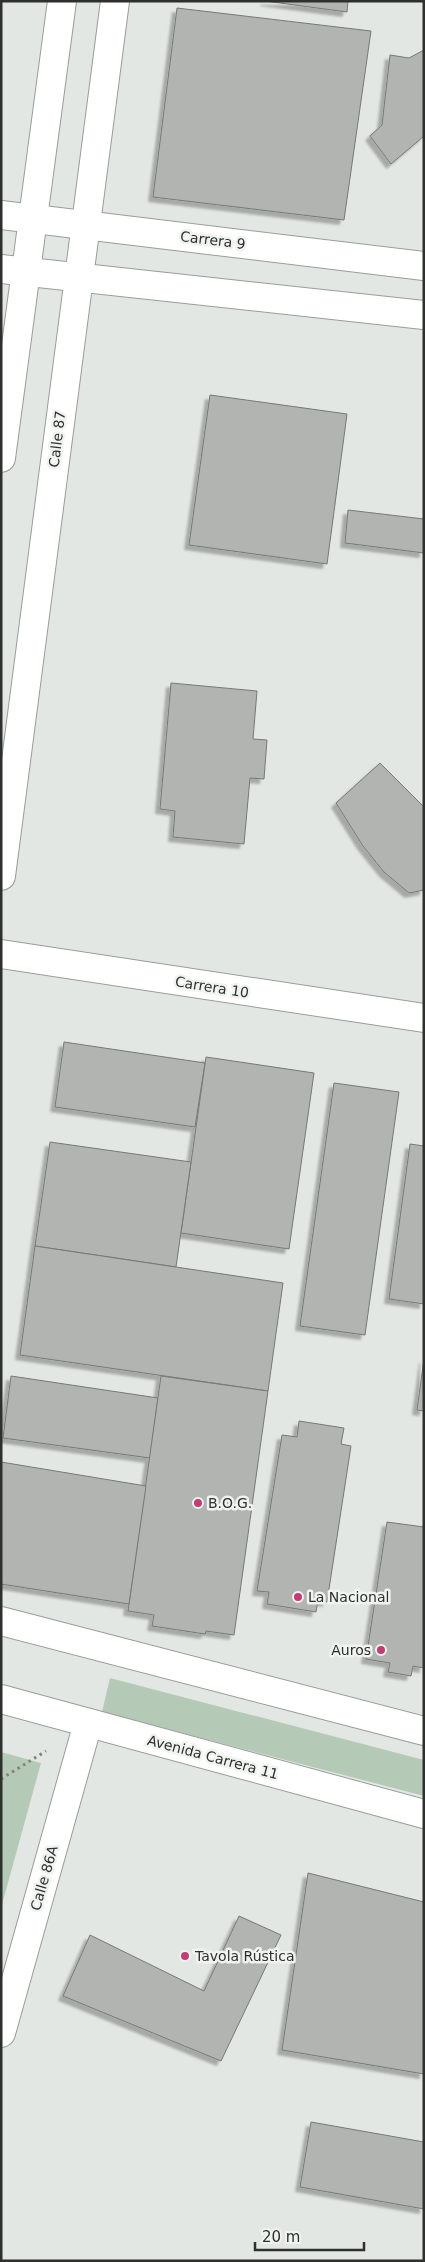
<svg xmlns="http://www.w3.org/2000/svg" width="425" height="2262" viewBox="0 0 425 2262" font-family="'DejaVu Sans',sans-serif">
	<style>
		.green { fill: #b5c9b7 }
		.building { fill: #b1b4b1; stroke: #767976; filter: url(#shadow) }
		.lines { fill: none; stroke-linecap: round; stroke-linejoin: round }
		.minor-casing { stroke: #999d9a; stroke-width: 30 }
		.secondary-casing { stroke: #999d9a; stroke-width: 30 }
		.path { stroke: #818381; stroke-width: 3; stroke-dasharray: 2.5 4; stroke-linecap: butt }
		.minor { stroke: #fff; stroke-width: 28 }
		.secondary { stroke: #fff; stroke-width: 28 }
		.poi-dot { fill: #c53b75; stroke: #f0f4f1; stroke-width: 2 }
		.labels { text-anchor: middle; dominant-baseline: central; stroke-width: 5; stroke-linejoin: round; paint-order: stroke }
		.street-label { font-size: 14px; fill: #2e302e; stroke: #f0f4f1 }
		.poi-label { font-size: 14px; fill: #2e302e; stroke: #f0f4f1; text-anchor: start }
	</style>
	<defs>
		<filter id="shadow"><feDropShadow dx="-4.5" dy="4.5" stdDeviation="1" flood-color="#0004"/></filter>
	</defs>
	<rect width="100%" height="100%" fill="#e3e7e4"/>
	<g class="green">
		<polygon points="110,1678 424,1760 424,1796 102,1712"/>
		<polygon points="1,1752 41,1763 1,1908"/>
	</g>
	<g class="building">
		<polygon points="265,1 348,1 347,12"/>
		<polygon points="177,8 371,31 344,220 153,197"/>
		<polygon points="424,50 424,136 391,164 370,136 382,125 390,55 409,58"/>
		<polygon points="210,395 347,414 327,564 189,545"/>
		<polygon points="348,510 424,519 424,553 345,543"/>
		<polygon points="171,683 257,691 253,739 267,740 264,779 250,778 244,844 173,837 175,811 160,809"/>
		<polygon points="380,763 424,807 424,890 409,893 384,872 363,846 336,803"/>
		<polygon points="64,1042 205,1063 195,1127 55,1107"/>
		<polygon points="206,1057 314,1073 289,1249 181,1233"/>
		<polygon points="334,1083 399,1092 365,1335 300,1326"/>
		<polygon points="50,1142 191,1162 176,1267 35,1246"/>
		<polygon points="410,1144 424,1146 424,1304 389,1299"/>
		<polygon points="35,1246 283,1283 268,1391 20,1355"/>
		<polygon points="424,1359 424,1411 417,1410"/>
		<polygon points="11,1376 158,1398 150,1458 3,1438"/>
		<polygon points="161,1376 268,1391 234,1635 206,1631 205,1634 152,1626 154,1615 128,1611"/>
		<polygon points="299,1421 344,1428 341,1444 351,1446 327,1602 318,1600 316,1612 267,1604 269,1592 257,1591 282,1435 297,1437"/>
		<polygon points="1,1462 146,1486 129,1604 1,1584"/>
		<polygon points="387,1522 424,1527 424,1668 413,1666 411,1676 388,1672 390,1663 366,1659"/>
		<polygon points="308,1873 424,1902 424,2074 282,2050"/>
		<polygon points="239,1916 281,1935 221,2061 63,1996 90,1935 204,1991"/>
		<polygon points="311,2122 424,2142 424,2209 300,2187"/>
	</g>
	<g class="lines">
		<defs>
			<g id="minor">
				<polyline points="1,215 424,266"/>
				<polyline points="1,269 424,315"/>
				<polyline points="1,458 62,1"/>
				<polyline points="1,876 115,1"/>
				<polyline points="1,954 424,1018"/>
				<polyline points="1,2033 88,1723"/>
			</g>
			<g id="secondary">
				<polyline points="1,1621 424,1731"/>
				<polyline points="1,1699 424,1814"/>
			</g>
		</defs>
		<use href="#minor" class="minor-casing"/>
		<use href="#secondary" class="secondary-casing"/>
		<polyline class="path" points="1,1779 46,1751"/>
		<use href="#minor" class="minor"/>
		<use href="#secondary" class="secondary"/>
	</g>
	<g class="poi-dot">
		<circle cx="198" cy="1503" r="5"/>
		<circle cx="298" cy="1597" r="5"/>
		<circle cx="381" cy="1650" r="5"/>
		<circle cx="185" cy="1956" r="5"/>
	</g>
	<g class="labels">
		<g class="street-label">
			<text transform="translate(213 240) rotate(7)">Carrera 9</text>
			<text transform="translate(57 439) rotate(-83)">Calle 87</text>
			<text transform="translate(212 987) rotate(9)">Carrera 10</text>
			<text transform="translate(213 1757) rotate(15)">Avenida Carrera 11</text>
			<text transform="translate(44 1878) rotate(-74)">Calle 86A</text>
		</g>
		<g class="poi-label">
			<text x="208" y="1503">B.O.G.</text>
			<text x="308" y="1597">La Nacional</text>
			<text x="371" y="1650" text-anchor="end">Auros</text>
			<text x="195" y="1956">Tavola Rústica</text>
		</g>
	</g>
	<rect width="425" height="2262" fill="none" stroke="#2e302e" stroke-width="5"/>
	<path d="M255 2242v8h109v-8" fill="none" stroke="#2e302e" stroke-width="2.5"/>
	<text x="262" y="2242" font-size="15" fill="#2e302e" stroke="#f0f4f1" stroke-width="4" paint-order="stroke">20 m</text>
</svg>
